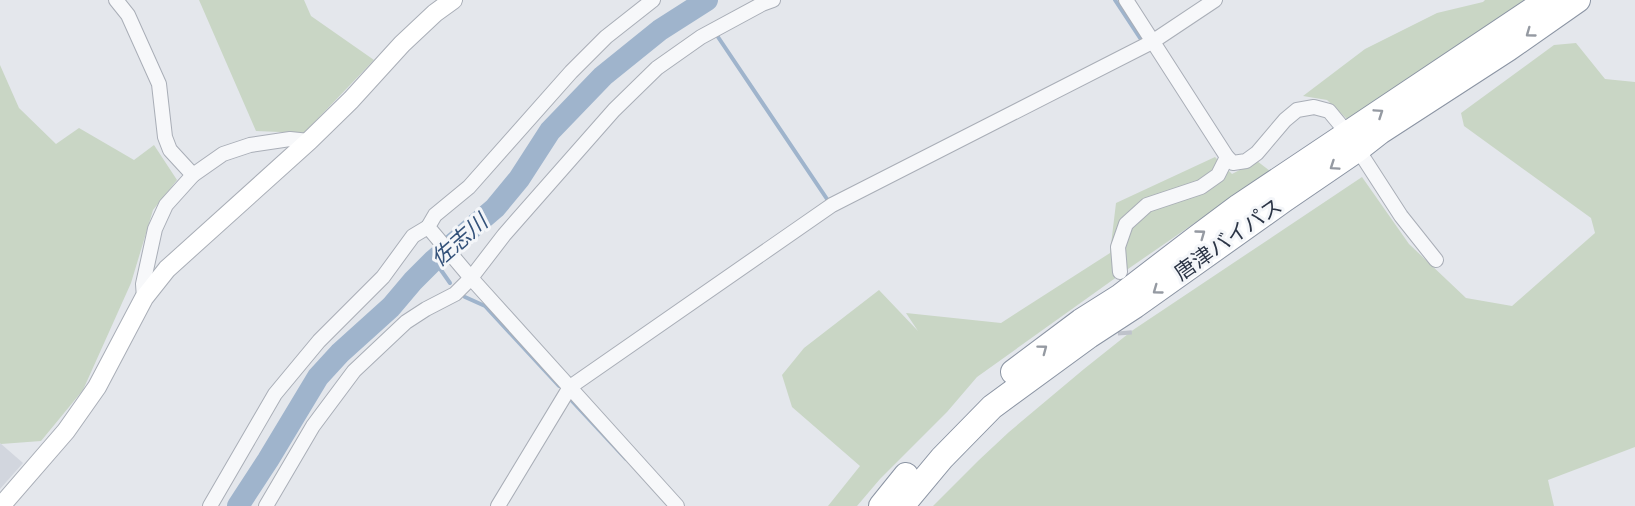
<svg xmlns="http://www.w3.org/2000/svg" width="1635" height="506" viewBox="0 0 1635 506" font-family="'Space Grotesk','Noto Sans JP',sans-serif">
	<style>
		.built { fill: #d2d6de }
		.green { fill: #c9d6c5 }
		.lines { fill: none; stroke-linecap: round; stroke-linejoin: round }
		.stream { stroke: #9fb4cc; stroke-width: 4 }
		.river { stroke: #9fb4cc; stroke-width: 22 }
		.street-tunnel { stroke: #bfc3cb; stroke-width: 14; stroke-dasharray: 14 7; stroke-linecap: butt }
		.street-casing { stroke: #a9aeb7; stroke-width: 16 }
		.secondary-casing { stroke: #a9aeb7; stroke-width: 20 }
		.highway-casing { stroke: #8b94a3; stroke-width: 26 }
		.street { stroke: #f7f8fa; stroke-width: 14 }
		.secondary { stroke: #fff; stroke-width: 18 }
		.highway { stroke: #fff; stroke-width: 24 }
		.oneway { stroke: #959aa2 }
		.labels { text-anchor: middle; dominant-baseline: central; stroke-width: 6; stroke-linejoin: round; paint-order: stroke }
		.street-label { font-size: 21px; fill: #2b3445; stroke: #f4f6f9 }
		.water-label { font-size: 22px; font-style: italic; fill: #34527a; stroke: #f4f6f9 }
	</style>
	<rect width="100%" height="100%" fill="#e4e7ec"/>
	<polygon class="built" points="0,443 23,463 0,489"/>
	<g class="green">
		<polygon points="199,0 304,0 311,16 374,60 304,133 256,131"/>
		<polygon points="1485,0 1527,0 1348,120 1327,100 1303,96 1365,49 1437,13 1483,2"/>
		<polygon points="1576,43 1605,79 1635,82 1635,447 1548,480 1554,506 933,506 979,460 1009,432 1084,369 1133,330 1362,177 1409,244 1466,298 1512,306 1595,233 1591,218 1464,126 1461,113 1554,45"/>
		<polygon points="0,65 19,108 56,144 79,128 134,160 154,145 177,180 153,210 131,283 83,390 41,441 1,444 0,443"/>
		<polygon points="1215,157 1232,174 1257,161 1270,171 1128,269 977,377 947,412 880,479 857,506 828,506 860,466 792,407 782,375 804,348 879,290 918,331 906,313 1001,323 1110,253 1116,203"/>
	</g>
	<g class="lines">
		<g class="stream">
			<polyline points="1115,0 1140,38"/>
			<polyline points="718,37 827,199"/>
			<polyline points="434,260 450,283"/>
			<polyline points="465,297 485,306 559,386"/>
			<polyline points="572,401 626,459"/>
		</g>
		<polyline class="river" points="238,506 268,460 318,377 340,353 391,307 413,281 434,260 495,208 519,179 550,131 603,76 660,30 707,0"/>
		<polyline class="street-tunnel" points="1123,310 1125,335"/>
		<defs>
			<g id="street">
				<polyline points="116,0 128,15 159,84 165,137 170,150 193,175"/>
				<polyline points="653,0 606,37 571,72 469,187 435,215 428,227 471,278 677,506"/>
				<polyline points="1126,0 1227,157 1233,163 1246,161 1257,153 1285,120 1297,110 1314,107 1329,111 1348,134 1401,216 1436,260"/>
				<polyline points="1120,272 1118,247 1126,224 1147,205 1201,187 1218,175 1227,157"/>
				<polyline points="144,298 143,284 155,229 166,205 193,175 223,154 250,145 290,139 309,141"/>
				<polyline points="210,506 275,394 319,341 383,277 413,236 428,227"/>
				<polyline points="266,506 313,426 354,371 406,322 426,309 455,294 471,278 504,235 614,110 657,68 701,37 762,4 773,0"/>
				<polyline points="498,506 570,387 832,205 1152,42 1215,0"/>
			</g>
			<polyline id="secondary" points="1,506 66,431 97,387 144,298 167,269 309,141 351,100 402,44 435,13 453,0"/>
			<g id="highway">
				<polyline points="1013,372 1081,321 1119,297 1196,238 1239,206 1547,0"/>
				<polyline points="881,506 906,475"/>
				<polyline points="902,506 942,458 992,407 1089,336 1135,306 1284,200 1357,150 1380,132 1508,49 1578,0"/>
			</g>
		</defs>
		<use href="#street" class="street-casing"/>
		<use href="#secondary" class="secondary-casing"/>
		<use href="#highway" class="highway-casing"/>
		<use href="#street" class="street"/>
		<use href="#secondary" class="secondary"/>
		<use href="#highway" class="highway"/>
	</g>
	<defs><path id="oneway-chevron" d="M-2-3.5L2.5 0L-2 3.5" fill="none" stroke-width="1.6" stroke-linecap="round" stroke-linejoin="round" transform="scale(1.5)"/></defs>
	<g class="oneway">
		<use href="#oneway-chevron" transform="translate(1530 33) rotate(144)"/>
		<use href="#oneway-chevron" transform="translate(1379 113) rotate(-34)"/>
		<use href="#oneway-chevron" transform="translate(1334 166) rotate(146)"/>
		<use href="#oneway-chevron" transform="translate(1201 234) rotate(-36)"/>
		<use href="#oneway-chevron" transform="translate(1157 290) rotate(144)"/>
		<use href="#oneway-chevron" transform="translate(1043 349) rotate(-37)"/>
	</g>
	<g class="labels">
		<g class="street-label">
			<text transform="translate(1228 239) rotate(-35)">唐津バイパス</text>
		</g>
		<g class="water-label">
			<text transform="translate(459 240) rotate(-41)">佐志川</text>
		</g>
	</g>
</svg>
